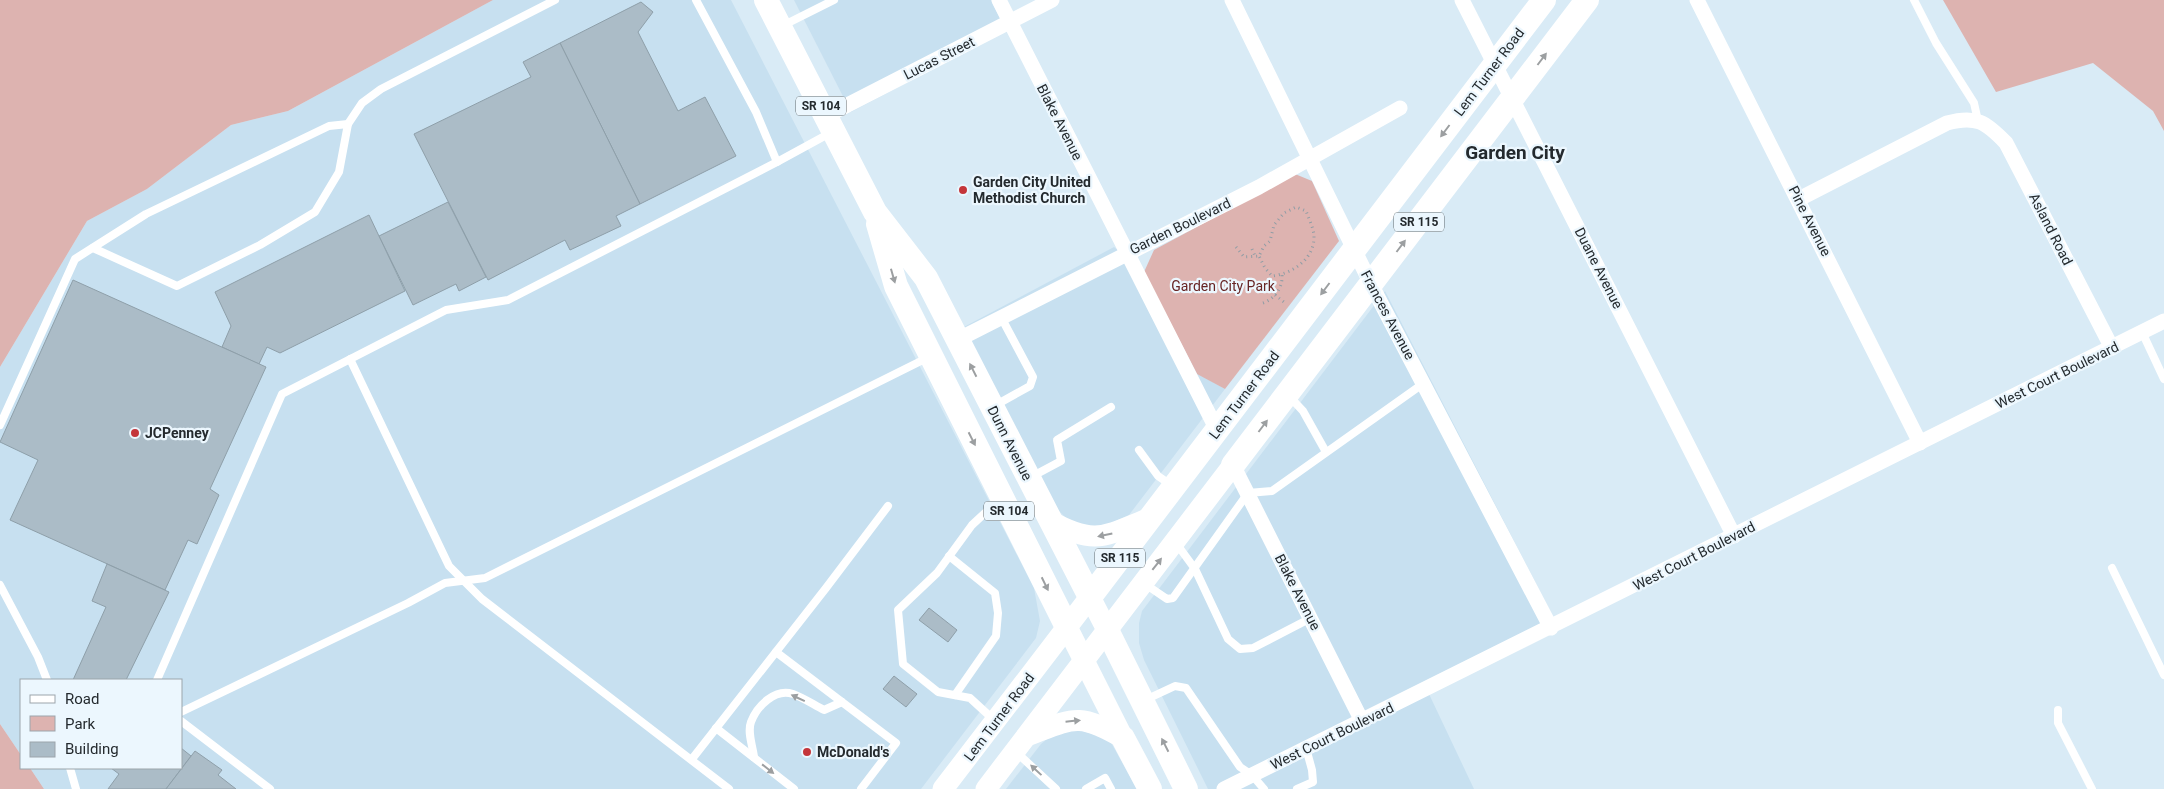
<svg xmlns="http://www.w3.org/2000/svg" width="2164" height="789" viewBox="0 0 2164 789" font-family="Roboto,sans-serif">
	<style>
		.built { fill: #c7e0f0 }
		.green { fill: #ddb3b0 }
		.building { fill: #abbcc7; stroke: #8e9fa9 }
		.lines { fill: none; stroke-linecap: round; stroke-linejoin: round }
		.path { stroke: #909da5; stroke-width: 3; stroke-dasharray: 1 4; stroke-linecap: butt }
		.lane { stroke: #fff; stroke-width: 8 }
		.street { stroke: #fff; stroke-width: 15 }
		.secondary { stroke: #fff; stroke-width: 21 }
		.primary { stroke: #fff; stroke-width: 24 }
		.oneway { fill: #9c9fa1 }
		.poi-dot { fill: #c4353a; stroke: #ecf7fe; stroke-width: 2 }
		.labels { text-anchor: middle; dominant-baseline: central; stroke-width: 4.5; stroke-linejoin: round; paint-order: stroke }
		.shield { fill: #ecf7fe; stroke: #60686c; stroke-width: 1 }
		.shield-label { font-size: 12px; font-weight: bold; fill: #242a2e }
		.street-label { font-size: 14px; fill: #242a2e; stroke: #ecf7fe }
		.poi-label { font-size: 14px; font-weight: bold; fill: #242a2e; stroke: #ecf7fe; text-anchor: start }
		.park-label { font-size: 14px; fill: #662323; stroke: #ecf7fe }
		.district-label { font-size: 19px; font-weight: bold; fill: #242a2e; stroke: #ecf7fe }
	</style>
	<rect width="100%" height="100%" fill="#d9ebf6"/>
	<g class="built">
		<polygon points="493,0 731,0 1034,588 1040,621 1036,638 921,789 44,789 30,768 181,768 181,680 21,680 21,755 0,724 0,367 87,221 147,189 231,125 288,111"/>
		<polygon points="794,0 991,0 1006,31 851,112"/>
		<polygon points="1114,247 1144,272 1197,373 1225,389 1129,515 1098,529 1069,521 1056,508 962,328"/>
		<polygon points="1385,291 1560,630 1429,694 1474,789 1208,789 1144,660 1139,643 1139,623 1142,611"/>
		<polygon points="1073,728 1109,739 1137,789 1006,789 1041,744 1052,735"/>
	</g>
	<g class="green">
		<polygon points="0,0 493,0 288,111 231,125 147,189 87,221 0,367"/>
		<polygon points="1943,0 2164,0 2164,131 2153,111 2093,63 1996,92"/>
		<polygon points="1295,174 1312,181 1339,241 1225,389 1197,374 1144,272 1154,250"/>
		<polygon points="0,724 21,755 21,768 30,768 44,789 0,789"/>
	</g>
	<g class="building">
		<polygon points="641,2 653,12 638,32 678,111 705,97 736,156 640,204 560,43"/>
		<polygon points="560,43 640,204 616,216 621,226 570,250 565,240 488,280 414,134 531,77 523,62"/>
		<polygon points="448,202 486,277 459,291 456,284 413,305 379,236"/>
		<polygon points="369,215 405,291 280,353 267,347 259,364 222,347 231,326 215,292"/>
		<polygon points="73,280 266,367 210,489 219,495 197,544 188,540 165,590 10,520 38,460 0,442"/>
		<polygon points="107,564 169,592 126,680 73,680 106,607 92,601"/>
		<polygon points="929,608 957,630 948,642 919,620"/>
		<polygon points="894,676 917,694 906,707 883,689"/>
		<polygon points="181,748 191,756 166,789 108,789 119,774 111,768 181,768"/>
		<polygon points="195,751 222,770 218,775 236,789 166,789"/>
	</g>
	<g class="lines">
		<g class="path">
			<path d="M 1236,247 L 1244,257 L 1259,256 L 1264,246 L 1270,241 L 1274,225 L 1284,213 L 1296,207 L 1306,211 C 1309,219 1314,229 1314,237 C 1314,260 1291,274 1272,276 L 1265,268 L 1259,256"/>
			<polyline points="1252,249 1255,256"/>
			<polyline points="1275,295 1284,302"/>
			<path d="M 1263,303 C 1274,299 1283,288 1282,275"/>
		</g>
		<g class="lane">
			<polyline points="696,0 756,112 777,162"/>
			<polyline points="1914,0 1936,43 1974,103 1978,121"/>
			<polyline points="782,26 834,0"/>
			<polyline points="93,248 177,286 260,245 315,212 339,172 348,124"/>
			<polyline points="2142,332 2164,379"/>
			<polyline points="350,359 449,566 482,599 729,789"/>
			<polyline points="1289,396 1303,411 1326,452"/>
			<polyline points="994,406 1030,386 1033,377 1001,317"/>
			<polyline points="0,425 75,259 146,214 329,126 348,124 362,103 381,89 555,0"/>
			<polyline points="1139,450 1158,476 1171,485"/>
			<polyline points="1031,477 1061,461 1057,440 1111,407"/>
			<polyline points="1176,543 1195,569 1228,639 1240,649 1253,648 1311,618"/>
			<polyline points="949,556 995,593 998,613 996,636 955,695"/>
			<polyline points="2112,568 2164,675"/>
			<polyline points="1145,584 1167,599 1173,598 1248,493 1272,491 1424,383"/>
			<polyline points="0,585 38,657 47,680"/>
			<polyline points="776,652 896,743 861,789"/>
			<polyline points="157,680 282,394 446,310 508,300 777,162 832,132"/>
			<polyline points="1145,700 1175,686 1186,688 1240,767 1252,775 1264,789"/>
			<polyline points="2058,710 2058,723 2092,789"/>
			<polyline points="181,712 408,603 445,583 485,578 929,357"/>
			<polyline points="994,720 970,698 938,692 903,664 898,610 937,573 972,525 1000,499"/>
			<polyline points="181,721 270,789"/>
			<polyline points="716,728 794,789"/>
			<polyline points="1015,751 1056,789"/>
			<path d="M 754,757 C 753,747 747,732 751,722 C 757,706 775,688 793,694 C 804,698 814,705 824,710 L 842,702"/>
			<polyline points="692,759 826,588 888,506"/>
			<polyline points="70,768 76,789"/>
			<polyline points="1086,789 1105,778 1111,789"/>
			<polyline points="1297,789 1313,782 1312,770 1306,748"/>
		</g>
		<g class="street">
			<polyline points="999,0 1217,430"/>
			<polyline points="1232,0 1371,284 1551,628"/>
			<polyline points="1462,0 1734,536"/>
			<polyline points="1697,0 1920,443"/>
			<polyline points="826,116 1052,0"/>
			<path d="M 1799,199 L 1947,123 C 1976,115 1986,122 2006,143 L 2112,348"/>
			<polyline points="957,340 1259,187 1400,108"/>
			<polyline points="1233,465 1362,721"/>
			<polyline points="1224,789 2164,321"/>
		</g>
		<g class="secondary">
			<path d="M 1050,521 C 1095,546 1105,536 1150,518"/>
			<polyline points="1067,627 1123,738"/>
			<path d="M 1027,736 C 1074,718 1078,712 1123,738"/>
			<polyline points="943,789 1090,597 1107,630"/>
			<polyline points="986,789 1233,465"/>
		</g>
		<g class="primary">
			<polyline points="766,0 875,212 926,278 1090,597 1544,0"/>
			<polyline points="878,224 896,286 1067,627"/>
			<polyline points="1233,465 1587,0"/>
			<polyline points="1107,630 1186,789"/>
			<polyline points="1123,738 1150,789"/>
		</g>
	</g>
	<defs><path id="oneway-solid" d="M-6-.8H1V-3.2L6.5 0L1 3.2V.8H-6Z" transform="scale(1.25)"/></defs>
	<g class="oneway">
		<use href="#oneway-solid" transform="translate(1542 59) rotate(-53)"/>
		<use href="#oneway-solid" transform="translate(1445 131) rotate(127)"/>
		<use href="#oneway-solid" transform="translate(1401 246) rotate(-53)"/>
		<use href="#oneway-solid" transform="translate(893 276) rotate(74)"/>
		<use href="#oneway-solid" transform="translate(1325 289) rotate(127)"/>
		<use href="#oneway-solid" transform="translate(973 370) rotate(-117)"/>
		<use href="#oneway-solid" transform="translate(1263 426) rotate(-53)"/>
		<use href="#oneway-solid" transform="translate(972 439) rotate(63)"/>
		<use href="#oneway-solid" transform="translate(1105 535) rotate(168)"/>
		<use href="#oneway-solid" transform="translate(1157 564) rotate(-52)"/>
		<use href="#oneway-solid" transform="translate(1045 584) rotate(64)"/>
		<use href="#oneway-solid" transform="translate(798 698) rotate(-155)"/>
		<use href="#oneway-solid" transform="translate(1073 721) rotate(-6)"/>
		<use href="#oneway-solid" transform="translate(1165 745) rotate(-117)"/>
		<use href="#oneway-solid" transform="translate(768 769) rotate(38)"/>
		<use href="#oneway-solid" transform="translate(1036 770) rotate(-137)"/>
	</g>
	<g class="poi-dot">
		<circle cx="963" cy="190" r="5"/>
		<circle cx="135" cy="433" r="5"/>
		<circle cx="807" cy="752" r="5"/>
	</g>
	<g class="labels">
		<g class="shield">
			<rect x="796" y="96.5" width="50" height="19" rx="4"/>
			<rect x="1394" y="212.5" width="50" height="19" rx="4"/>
			<rect x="984" y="501.5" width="50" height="19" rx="4"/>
			<rect x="1095" y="548.5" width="50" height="19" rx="4"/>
		</g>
		<g class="shield-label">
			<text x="821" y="106">SR 104</text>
			<text x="1419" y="222">SR 115</text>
			<text x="1009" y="511">SR 104</text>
			<text x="1120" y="558">SR 115</text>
		</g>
		<g class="street-label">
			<text transform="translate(939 58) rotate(-27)">Lucas Street</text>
			<text transform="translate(1489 72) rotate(-53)">Lem Turner Road</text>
			<text transform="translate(1060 122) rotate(63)">Blake Avenue</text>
			<text transform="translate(1810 221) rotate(63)">Pine Avenue</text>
			<text transform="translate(1180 226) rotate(-26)">Garden Boulevard</text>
			<text transform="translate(2051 229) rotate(63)">Asland Road</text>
			<text transform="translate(1599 268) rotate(63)">Duane Avenue</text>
			<text transform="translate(1388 315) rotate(62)">Frances Avenue</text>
			<text transform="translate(2057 375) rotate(-26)">West Court Boulevard</text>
			<text transform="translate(1244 395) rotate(-53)">Lem Turner Road</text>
			<text transform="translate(1010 443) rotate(63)">Dunn Avenue</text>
			<text transform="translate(1694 556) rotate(-27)">West Court Boulevard</text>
			<text transform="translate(1298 592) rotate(63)">Blake Avenue</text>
			<text transform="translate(999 717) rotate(-53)">Lem Turner Road</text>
			<text transform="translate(1332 736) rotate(-26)">West Court Boulevard</text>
		</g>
		<g class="poi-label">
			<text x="973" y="182">Garden City United<tspan x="973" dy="16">Methodist Church</tspan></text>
			<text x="145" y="433">JCPenney</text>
			<text x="817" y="752">McDonald's</text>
		</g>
		<g class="park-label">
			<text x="1223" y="286">Garden City Park</text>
		</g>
		<g class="district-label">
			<text x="1515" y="152">Garden City</text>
		</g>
	</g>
	<rect x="20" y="679" width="162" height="90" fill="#ecf7fe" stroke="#9ca5ab"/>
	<rect x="30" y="695" width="25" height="8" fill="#ffffff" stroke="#9ca5ab"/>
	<text x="65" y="704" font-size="15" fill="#242a2e">Road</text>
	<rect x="30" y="716" width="25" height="15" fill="#ddb3b0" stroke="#9ca5ab"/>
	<text x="65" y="729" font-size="15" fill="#242a2e">Park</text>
	<rect x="30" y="742" width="25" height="15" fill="#abbcc7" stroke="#9ca5ab"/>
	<text x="65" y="754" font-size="15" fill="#242a2e">Building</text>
</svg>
